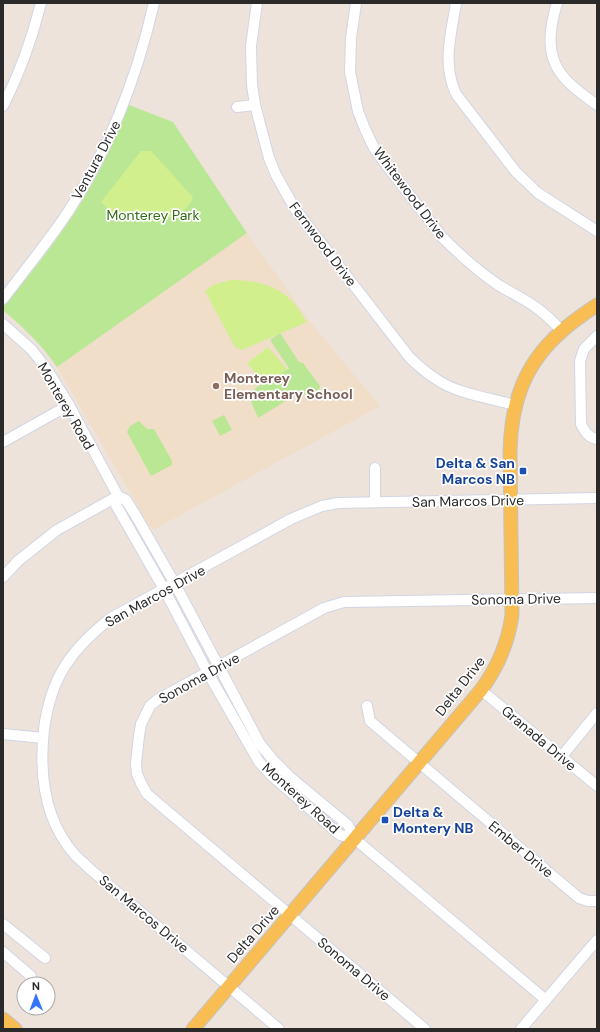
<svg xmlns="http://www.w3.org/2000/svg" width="600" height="1032" viewBox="0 0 600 1032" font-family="'DM Sans',sans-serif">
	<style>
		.education { fill: #f0dec9 }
		.green { fill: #bae793 }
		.pitch { fill: #d2ef8e }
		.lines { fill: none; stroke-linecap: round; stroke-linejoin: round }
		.minor-casing { stroke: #d0d6e4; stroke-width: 12 }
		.major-casing { stroke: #c3c3c3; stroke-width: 15 }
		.minor { stroke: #fff; stroke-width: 10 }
		.major { stroke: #f9be53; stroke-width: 13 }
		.education-dot { fill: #8d6e63; stroke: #fff; stroke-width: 1.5 }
		.transit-dot { fill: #1a4fb4; stroke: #fff; stroke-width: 1.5 }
		.labels { text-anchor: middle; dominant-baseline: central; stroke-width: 3.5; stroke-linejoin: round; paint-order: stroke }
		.street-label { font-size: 14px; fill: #2a2a2a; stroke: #fff }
		.park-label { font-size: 14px; fill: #326c15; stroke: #fff }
		.education-label { font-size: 14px; font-weight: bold; fill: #785e54; stroke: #fff; text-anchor: start }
		.transit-label { font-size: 14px; font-weight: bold; fill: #164399; stroke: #fff; text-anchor: end }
	</style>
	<rect width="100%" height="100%" fill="#ede3db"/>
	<polygon class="education" points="247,233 308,319 380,406 153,530 150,527 57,367"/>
	<g class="green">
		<path d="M 129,105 L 173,122 L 247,233 L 57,367 C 42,345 24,328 4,311 L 4,306 C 30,274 57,241 79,206 C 99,174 115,140 129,105 Z"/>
		<polygon points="280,333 299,362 303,363 320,386 319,389 310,396 304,394 302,391 258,418 248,394 263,383 265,385 289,368 270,340"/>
		<polygon points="224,415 232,430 220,436 212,421"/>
		<polygon points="139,421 147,429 154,429 172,461 172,465 151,476 127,432 130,426"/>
	</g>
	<g class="pitch">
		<path d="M 141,151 L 151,151 L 193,197 C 192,199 191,203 189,205 C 175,223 137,225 118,216 C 111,213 106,207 101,202 Z"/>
		<path d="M 230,280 C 252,280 276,284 292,301 C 298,307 302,315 307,322 L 242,350 L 235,347 L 205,291 L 213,285 Z"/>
		<polygon points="268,347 287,369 265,385 247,363"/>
	</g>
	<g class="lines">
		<defs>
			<g id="minor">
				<path d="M 257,3 L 251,46 L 252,85 L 255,105 L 269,158 L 276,175 L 295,209 L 410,358 C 418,365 426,373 436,379 C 457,394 490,398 515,405"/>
				<path d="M 356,3 L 351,38 L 350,72 L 358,111 L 365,129 L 374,148 L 387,166 L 443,238 C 460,255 478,271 497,284 C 509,292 523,298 534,306 C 545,313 553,322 562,331"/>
				<path d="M 456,3 C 451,35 442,63 456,94 L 516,172 L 538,193 L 597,231"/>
				<path d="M 557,3 C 550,26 545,54 562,75 C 571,87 585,96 597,105"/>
				<path d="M 3,106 C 20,73 32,39 41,3"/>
				<polyline points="237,107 255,105"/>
				<path d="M 3,299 C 25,270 48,242 68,212 C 110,148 137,77 154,3"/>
				<polyline points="3,324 32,350 48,371 69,405 118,496 116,505 164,589 208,673 259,762 272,776 340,835 355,839"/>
				<path d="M 597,336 L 584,349 L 580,361 L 581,424 C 585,432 588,437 597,439"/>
				<polyline points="3,442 69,405"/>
				<polyline points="375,468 375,502"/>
				<polyline points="118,496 126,500 136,516 175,584 260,744 273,760 290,777 348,825 355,839 546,1000"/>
				<polyline points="3,577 18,561 57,530 118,496"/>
				<polyline points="481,690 597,786"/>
				<polyline points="367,706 370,721 579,898 588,901 597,901"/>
				<polyline points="3,734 43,738"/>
				<polyline points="562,756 597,713"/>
				<polyline points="3,924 45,958"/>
				<polyline points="3,952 31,976"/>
				<path d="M 279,1029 L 91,870 C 86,865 80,860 75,855 C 44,820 39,774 44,729 C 47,707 53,685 65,666 C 77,647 93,632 111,618 L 291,519 L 322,506 L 338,503 L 597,498"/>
				<polyline points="425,1029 147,794 141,783 137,774 136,763 139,736 141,724 150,706 157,700 324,608 344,602 597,598"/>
				<polyline points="521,1029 597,940"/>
			</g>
			<g id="major">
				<polyline points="3,1019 15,1029"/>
				<path d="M 193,1029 L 481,690 C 498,667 508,644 512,615 L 510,452 C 511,403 524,364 562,331 C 573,321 585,313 597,305"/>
			</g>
		</defs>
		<use href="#minor" class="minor-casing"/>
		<use href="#major" class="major-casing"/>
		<use href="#minor" class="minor"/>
		<use href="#major" class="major"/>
	</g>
	<circle class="education-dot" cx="216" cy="386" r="4"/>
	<g class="transit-dot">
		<rect x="519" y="467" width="8" height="8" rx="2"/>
		<rect x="381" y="816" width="8" height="8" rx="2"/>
	</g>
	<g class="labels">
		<g class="street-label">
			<text transform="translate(96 160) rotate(-62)">Ventura Drive</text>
			<text transform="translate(410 193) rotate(53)">Whitewood Drive</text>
			<text transform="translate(323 244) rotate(53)">Fernwood Drive</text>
			<text transform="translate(66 406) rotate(60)">Monterey Road</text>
			<text transform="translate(468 501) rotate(-1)">San Marcos Drive</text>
			<text transform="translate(155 596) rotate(-29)">San Marcos Drive</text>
			<text transform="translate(516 599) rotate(-1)">Sonoma Drive</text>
			<text transform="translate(199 678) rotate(-29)">Sonoma Drive</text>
			<text transform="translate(460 686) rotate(-52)">Delta Drive</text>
			<text transform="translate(539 738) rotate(40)">Granada Drive</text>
			<text transform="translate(301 798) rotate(42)">Monterey Road</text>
			<text transform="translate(521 849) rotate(40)">Ember Drive</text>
			<text transform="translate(144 914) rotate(40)">San Marcos Drive</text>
			<text transform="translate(253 934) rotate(-49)">Delta Drive</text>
			<text transform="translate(354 969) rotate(40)">Sonoma Drive</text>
		</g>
		<g class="park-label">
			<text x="153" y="215">Monterey Park</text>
		</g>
		<g class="education-label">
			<text x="224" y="378">Monterey<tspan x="224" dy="16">Elementary School</tspan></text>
		</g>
		<g class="transit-label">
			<text x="515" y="463">Delta &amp; San<tspan x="515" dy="16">Marcos NB</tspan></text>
			<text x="393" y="812" text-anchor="start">Delta &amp;<tspan x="393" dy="16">Montery NB</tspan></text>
		</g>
	</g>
	<rect width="600" height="1032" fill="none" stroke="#2a2a2a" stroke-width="8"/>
	<g transform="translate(36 996) rotate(359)"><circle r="19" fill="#ffffff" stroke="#aaaaaa"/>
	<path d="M0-3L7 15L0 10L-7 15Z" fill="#3674ff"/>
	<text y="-6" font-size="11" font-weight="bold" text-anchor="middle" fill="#2a2a2a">N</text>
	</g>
</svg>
